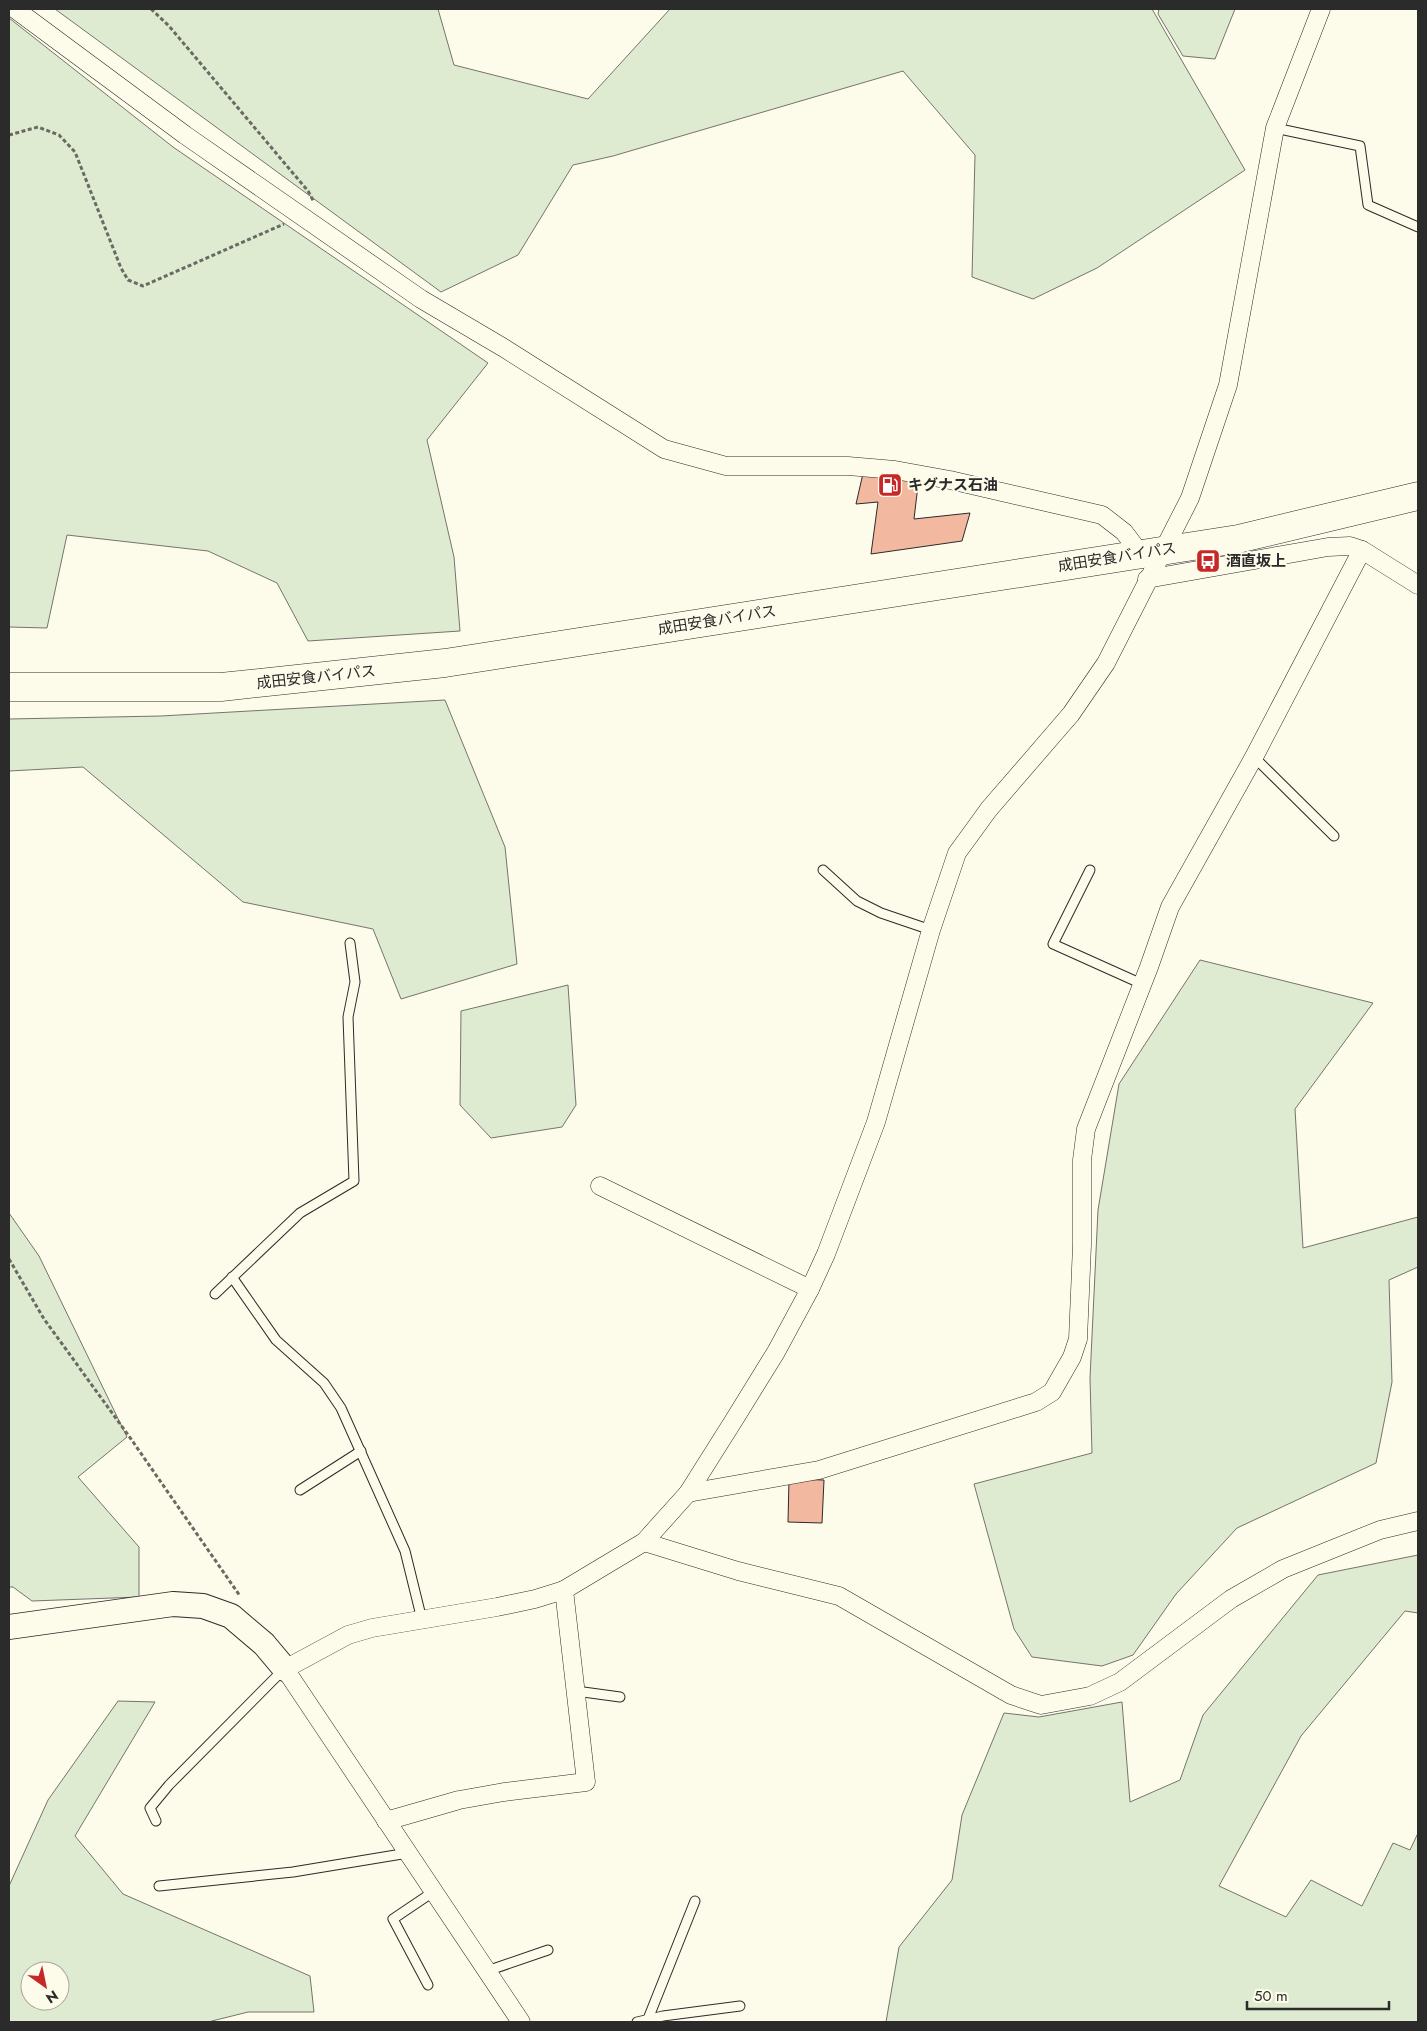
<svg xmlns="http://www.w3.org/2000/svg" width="1427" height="2031" viewBox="0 0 1427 2031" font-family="Jost,'Noto Sans JP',sans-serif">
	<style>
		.green { fill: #deebd1; stroke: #74746e; fill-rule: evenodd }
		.building { fill: #f2b8a0; stroke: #2b2b2b }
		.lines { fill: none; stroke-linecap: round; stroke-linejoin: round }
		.lane-casing { stroke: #2b2b2b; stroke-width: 11 }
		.street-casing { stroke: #2b2b2b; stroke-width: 19 }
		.secondary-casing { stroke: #2b2b2b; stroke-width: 26 }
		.primary-casing { stroke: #2b2b2b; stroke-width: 29 }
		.path { stroke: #6a6964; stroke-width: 3; stroke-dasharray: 4 2.5; stroke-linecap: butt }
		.lane { stroke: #fdfbea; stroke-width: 9 }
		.street { stroke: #fdfbea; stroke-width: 18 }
		.secondary { stroke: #fdfbea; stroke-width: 24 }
		.primary { stroke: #fdfbea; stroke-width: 28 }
		.labels { text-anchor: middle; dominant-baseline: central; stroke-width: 4; stroke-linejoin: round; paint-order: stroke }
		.poi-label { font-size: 15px; font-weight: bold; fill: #2b2b2b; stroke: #fdfbea; text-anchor: start }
		.street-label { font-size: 15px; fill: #2b2b2b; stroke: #fdfbea }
	</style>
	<rect width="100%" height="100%" fill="#fdfbea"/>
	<g class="green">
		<polygon points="55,9 438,9 454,65 588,99 670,9 1152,9 1245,170 1097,268 1033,299 972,277 975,155 903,71 613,156 573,165 518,255 441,292"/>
		<polygon points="1159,9 1235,9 1215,59 1183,56 1158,14"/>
		<polygon points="9,18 173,147 488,363 427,440 454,557 460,631 308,641 277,583 208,551 67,535 47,628 9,627"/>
		<polygon points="445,700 505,847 517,964 401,999 373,929 243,902 83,767 9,771 9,719 161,716"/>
		<polygon points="1200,960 1373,1003 1295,1109 1303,1248 1418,1217 1418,1267 1389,1280 1392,1382 1376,1463 1237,1528 1176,1594 1133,1655 1102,1666 1032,1657 1014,1629 974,1484 1092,1453 1090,1378 1098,1210 1119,1084"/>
		<polygon points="568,985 576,1105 562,1127 491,1138 460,1105 461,1011"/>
		<polygon points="9,1213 39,1256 127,1437 78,1477 139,1547 139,1597 32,1601 13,1587 9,1587"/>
		<polygon points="1418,1555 1418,1613 1405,1611 1301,1736 1219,1886 1286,1917 1311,1880 1362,1906 1393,1843 1410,1850 1418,1833 1418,2022 886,2022 899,1947 952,1880 962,1815 1004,1713 1039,1717 1122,1702 1130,1802 1180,1780 1203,1715 1318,1575"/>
		<path d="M 118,1701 L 155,1702 L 75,1836 L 123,1894 L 310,1976 L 314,2012 L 248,2012 L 208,2022 L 9,2022 L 9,1886 L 48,1800 ZM 30,1971 L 60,1971 L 60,2001 L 30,2001 Z"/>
	</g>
	<g class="building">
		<polygon points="864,469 919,477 914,519 970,513 962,541 871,554 878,502 856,504"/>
		<polygon points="789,1479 824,1480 822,1523 788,1522"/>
	</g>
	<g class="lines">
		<defs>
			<g id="lane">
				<polyline points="1275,128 1360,146 1368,205 1418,227"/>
				<polyline points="1254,757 1334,836"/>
				<polyline points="823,870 857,901 881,913 931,930"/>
				<polyline points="1090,870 1053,944 1142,984"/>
				<polyline points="232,1277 276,1340 324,1383 341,1408 405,1551 422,1620"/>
				<polyline points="215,1294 300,1213 354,1181 348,1017 355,982 350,943"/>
				<polyline points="300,1490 361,1451"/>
				<polyline points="576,1691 620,1697"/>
				<polyline points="156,1821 150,1808 169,1785 284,1669"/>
				<polyline points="159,1886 293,1872 408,1853"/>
				<polyline points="487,1971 548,1950"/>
				<polyline points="428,1985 393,1919 433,1892"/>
				<polyline points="648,2019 695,1901"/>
				<polyline points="637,2022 663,2016 740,2006"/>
			</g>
			<g id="street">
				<polyline points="15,9 185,135 421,299 504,348 664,449 726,466 848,466 895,470 950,480 1102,515 1124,532 1140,553"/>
				<polyline points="1147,579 1328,547 1350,546 1362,550 1418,585"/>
				<polyline points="600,1186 810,1289"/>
				<polyline points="688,1493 819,1470 1036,1402 1052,1392 1072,1357 1078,1339 1082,1245 1082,1160 1086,1129 1149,967 1170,907 1254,757 1362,550"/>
				<polyline points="644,1542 738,1571 839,1596 1011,1695 1041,1705 1090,1696 1120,1682 1231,1599 1283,1569 1380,1530 1418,1521"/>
				<polyline points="386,1821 459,1800 504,1792 586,1782 564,1590"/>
				<polyline points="521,2022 285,1669 348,1635 372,1628 497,1607 535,1599 564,1590 644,1542 688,1493 734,1420 776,1352 810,1289 826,1254 876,1122 931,930 957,853 989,809 1071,714 1106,663 1190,498 1228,385 1275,128 1321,9"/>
			</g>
			<polyline id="secondary" points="9,1627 173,1604 203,1606 231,1616 264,1644 285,1669"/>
			<polyline id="primary" points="9,687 221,687 445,663 1238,539 1418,496"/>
		</defs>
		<use href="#lane" class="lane-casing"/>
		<use href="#street" class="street-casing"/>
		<use href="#secondary" class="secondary-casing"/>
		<use href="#primary" class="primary-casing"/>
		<g class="path">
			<polyline points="151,9 169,26 308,191 314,202"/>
			<polyline points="9,135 38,127 59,135 75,152 121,268 128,280 143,286 284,224"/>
			<polyline points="9,1259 44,1319 131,1439 240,1596"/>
		</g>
		<use href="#lane" class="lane"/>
		<use href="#street" class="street"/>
		<use href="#secondary" class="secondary"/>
		<use href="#primary" class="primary"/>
	</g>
	<defs>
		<symbol id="fuel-square" viewBox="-11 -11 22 22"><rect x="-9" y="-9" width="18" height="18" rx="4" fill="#c62828" stroke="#fdfbea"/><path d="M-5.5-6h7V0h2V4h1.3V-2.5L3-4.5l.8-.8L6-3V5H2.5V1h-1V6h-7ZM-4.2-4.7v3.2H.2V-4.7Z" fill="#fff"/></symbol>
		<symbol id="bus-square" viewBox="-11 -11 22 22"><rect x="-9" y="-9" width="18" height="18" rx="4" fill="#c62828" stroke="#fdfbea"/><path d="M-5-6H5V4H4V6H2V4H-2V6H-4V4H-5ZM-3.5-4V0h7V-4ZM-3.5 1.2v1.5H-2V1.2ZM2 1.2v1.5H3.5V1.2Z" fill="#fff"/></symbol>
	</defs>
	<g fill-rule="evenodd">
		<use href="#fuel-square" x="876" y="471" width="28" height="28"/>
		<use href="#bus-square" x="1194" y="547" width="28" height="28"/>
	</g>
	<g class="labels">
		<g class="poi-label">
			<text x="908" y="485">キグナス石油</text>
			<text x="1226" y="561">酒直坂上</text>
		</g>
		<g class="street-label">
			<text transform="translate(1117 557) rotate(-9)">成田安食バイパス</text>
			<text transform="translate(717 620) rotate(-9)">成田安食バイパス</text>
			<text transform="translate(316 677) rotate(-6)">成田安食バイパス</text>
		</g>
	</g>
	<rect width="1427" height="2031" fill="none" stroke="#2b2b2b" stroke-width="20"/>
	<g transform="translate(45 1986) rotate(147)"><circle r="24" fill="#fdfbea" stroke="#a9a89e"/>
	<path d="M0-4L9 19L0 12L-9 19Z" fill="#c62828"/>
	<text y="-8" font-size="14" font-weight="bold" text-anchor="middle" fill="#2b2b2b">N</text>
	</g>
	<path d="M1247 2001v8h142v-8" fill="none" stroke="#2b2b2b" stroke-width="2.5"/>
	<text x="1254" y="2001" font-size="15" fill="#2b2b2b" stroke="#fdfbea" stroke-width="4" paint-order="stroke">50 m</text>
</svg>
